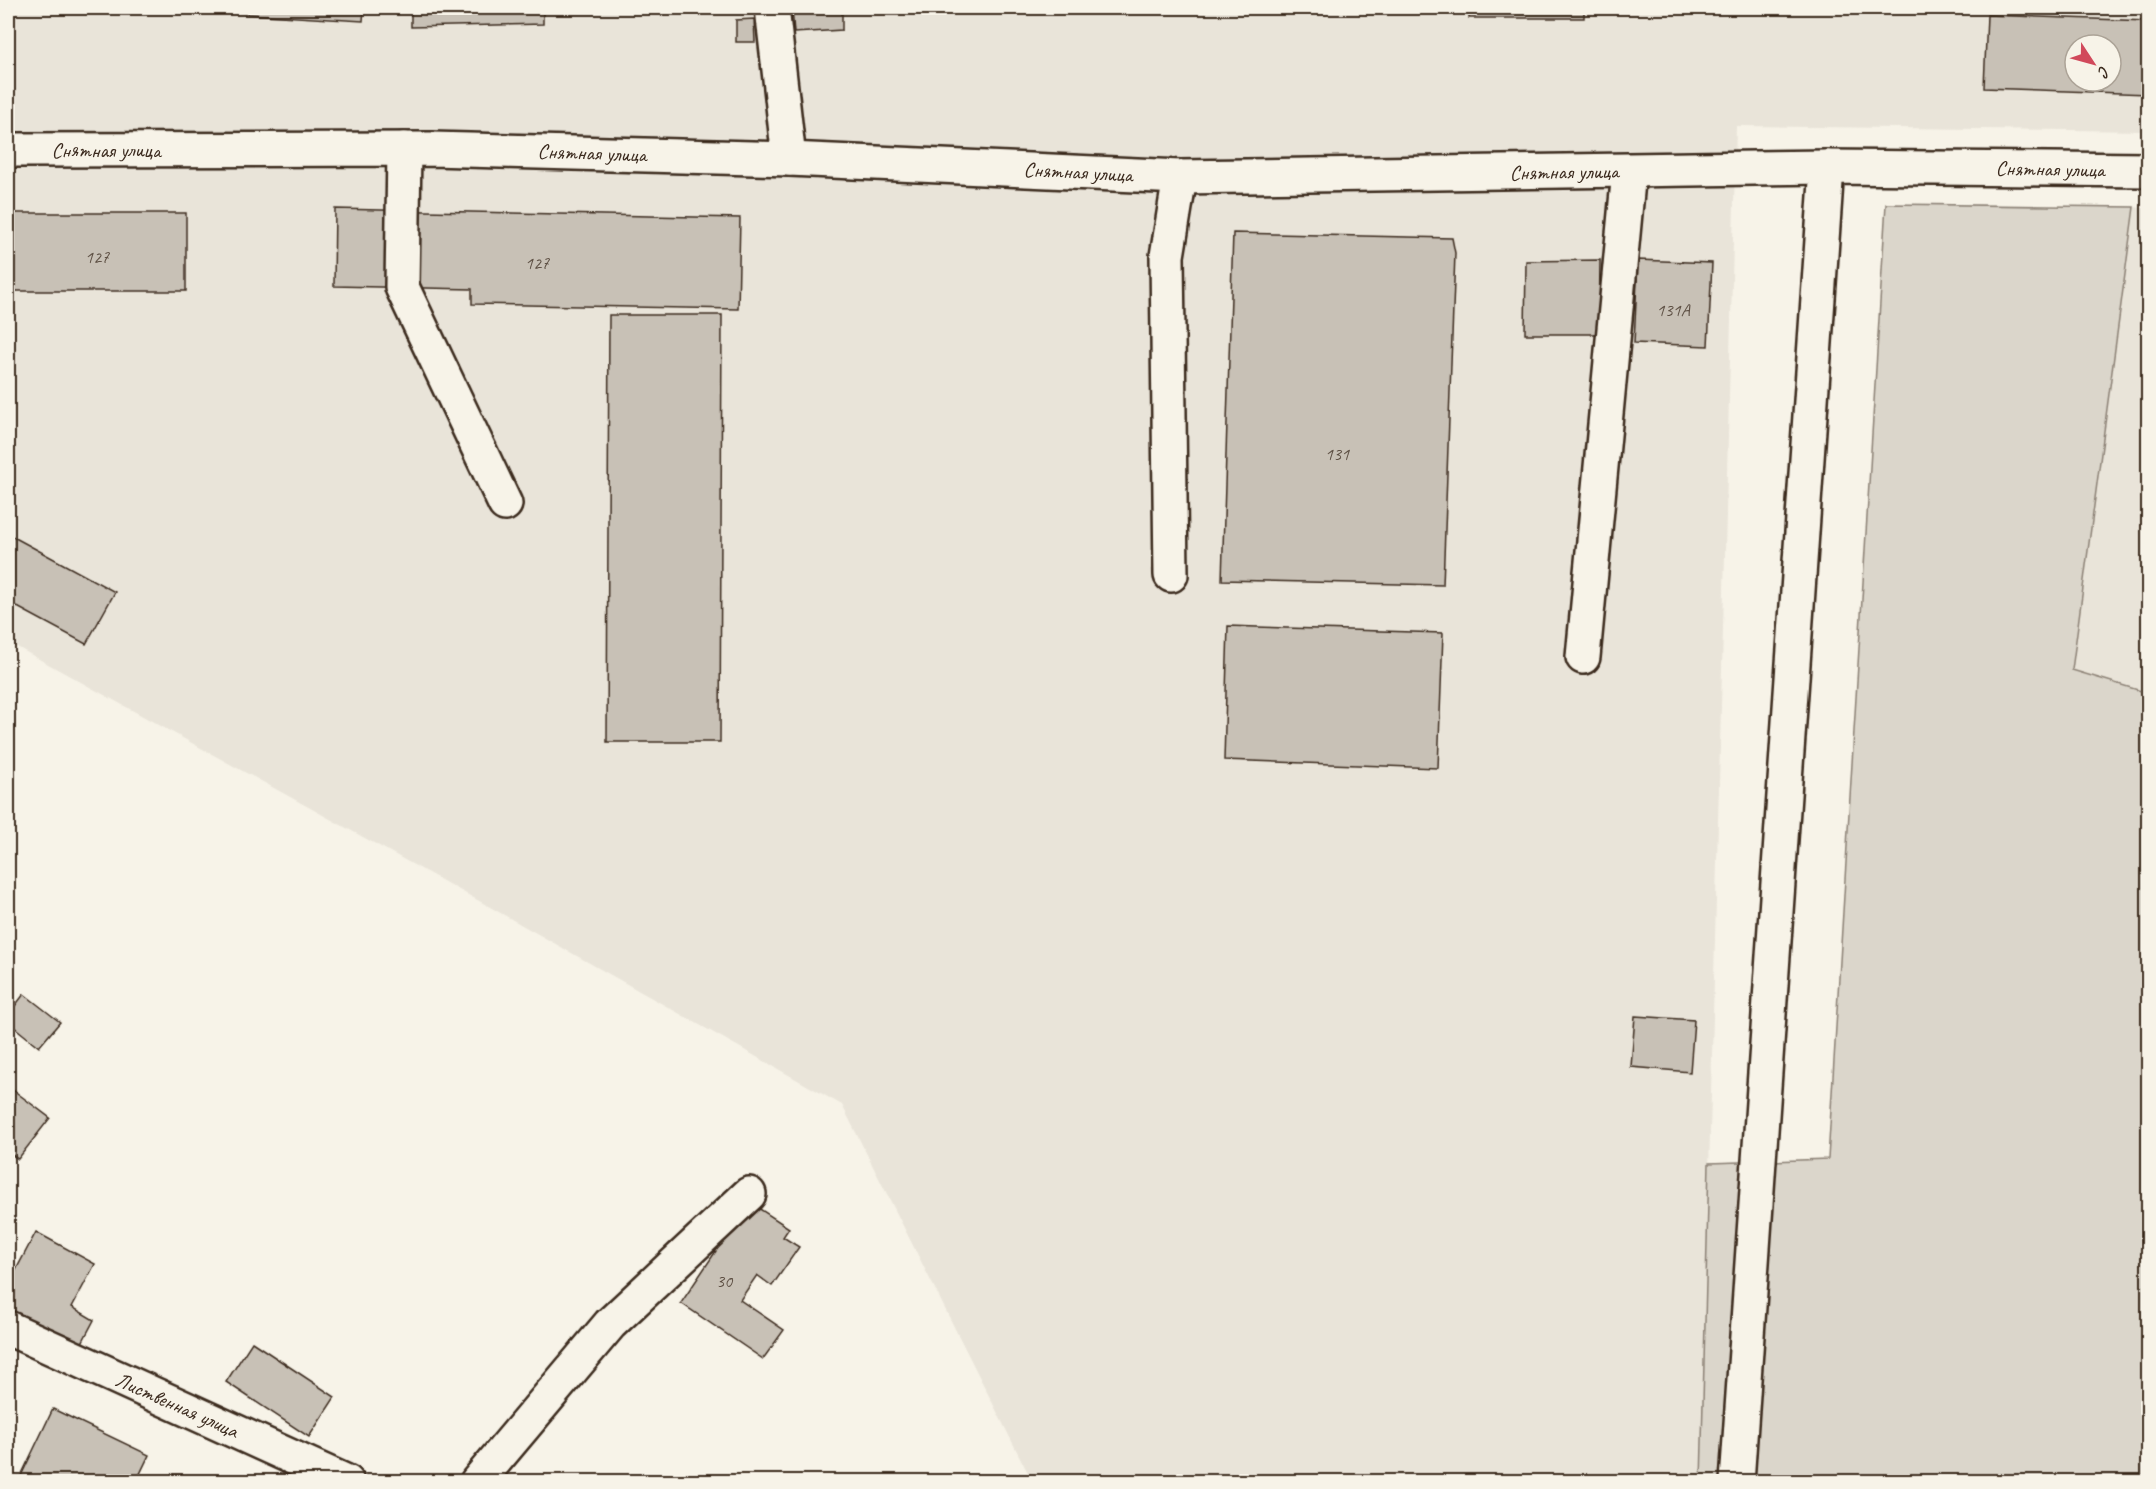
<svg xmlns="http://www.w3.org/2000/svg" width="2156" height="1489" viewBox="0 0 2156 1489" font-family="Caveat,sans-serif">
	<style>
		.built { fill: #e9e4d9; fill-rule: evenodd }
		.green { fill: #dbd6cb; stroke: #8b8074; stroke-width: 1.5 }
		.building { fill: #c8c1b6; stroke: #3b2a1e; stroke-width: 1.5; fill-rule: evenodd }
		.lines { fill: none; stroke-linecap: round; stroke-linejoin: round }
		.minor-casing { stroke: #3b2a1e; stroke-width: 38 }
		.minor { stroke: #f7f3e8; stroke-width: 33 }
		.labels { text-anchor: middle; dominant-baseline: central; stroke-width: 4.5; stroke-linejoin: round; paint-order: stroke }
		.number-label { font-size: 18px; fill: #5e5044 }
		.street-label { font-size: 21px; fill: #3b2a1e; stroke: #f7f3e8 }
	</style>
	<rect width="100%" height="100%" fill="#f7f3e8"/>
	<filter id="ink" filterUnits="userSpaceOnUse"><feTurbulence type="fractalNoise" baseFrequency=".0167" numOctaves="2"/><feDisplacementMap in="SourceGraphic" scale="12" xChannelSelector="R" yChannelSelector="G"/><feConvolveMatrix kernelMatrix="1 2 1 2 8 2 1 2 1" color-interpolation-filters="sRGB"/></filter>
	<g filter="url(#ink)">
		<g class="built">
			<path d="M 8,8 L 2148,8 L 2148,131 L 1736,126 L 1701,1481 L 1032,1481 L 842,1105 L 481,902 L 8,642 ZM 2075,45 L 2111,45 L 2111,81 L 2075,81 Z"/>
			<polygon points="2134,207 2148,209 2148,693 2072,671"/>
		</g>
		<polygon class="green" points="1886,204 2134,207 2072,670 2148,693 2148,1481 1701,1482 1709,1163 1828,1159"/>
		<g class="building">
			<polygon points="248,8 364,8 363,21 247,14"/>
			<polygon points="411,8 543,8 543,24 411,27"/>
			<polygon points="792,8 842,8 842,30 794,33"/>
			<rect x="1469" y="8" width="115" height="10"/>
			<path d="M 1987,15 L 2148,21 L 2148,94 L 1984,88 ZM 2075,45 L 2111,45 L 2111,81 L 2075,81 Z"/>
			<polygon points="754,19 755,42 736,42 736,20"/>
			<polygon points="335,209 740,218 738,309 472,304 472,289 334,286"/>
			<rect x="9" y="213" width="177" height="78"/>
			<polygon points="1233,233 1452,238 1455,253 1443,585 1222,580"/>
			<polygon points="1600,260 1599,334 1525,334 1526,261"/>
			<polygon points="1638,260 1712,263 1708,346 1634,343"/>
			<polygon points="609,315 722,315 720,742 607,742"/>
			<polygon points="8,534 115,592 86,644 8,602"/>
			<polygon points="1228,626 1443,633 1438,768 1224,760"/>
			<polygon points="24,994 60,1022 39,1047 8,1022 8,1015"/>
			<polygon points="1635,1016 1694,1020 1690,1072 1631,1067"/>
			<polygon points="13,1090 50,1118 18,1159 8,1152 8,1097"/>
			<polygon points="749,1202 789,1228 783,1237 799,1247 772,1286 757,1275 740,1300 784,1330 763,1359 681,1303"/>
			<polygon points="36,1232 95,1264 72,1307 94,1320 76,1354 8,1317 8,1285"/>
			<polygon points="252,1342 335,1397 309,1437 226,1382"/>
			<polygon points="53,1409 149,1455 136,1482 22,1482 19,1480"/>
		</g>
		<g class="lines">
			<defs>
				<g id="minor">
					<polyline points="772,8 789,159"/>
					<polyline points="404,149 402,287 505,504"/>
					<polyline points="8,150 432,149 789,159 1180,177 1827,167 2148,170"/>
					<polyline points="1171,575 1167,256 1180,177"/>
					<polyline points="1583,657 1629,171"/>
					<polyline points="8,1328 347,1482"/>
					<polyline points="477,1482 610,1324 749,1194"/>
					<polyline points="1737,1482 1827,167"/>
				</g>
			</defs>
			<use href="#minor" class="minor-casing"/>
			<use href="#minor" class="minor"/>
		</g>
	</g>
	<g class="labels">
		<g class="number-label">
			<text x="97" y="257">127</text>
			<text x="537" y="263">127</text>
			<text x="1673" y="310">131А</text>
			<text x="1337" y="454">131</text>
			<text x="724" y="1281">30</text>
		</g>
		<g class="street-label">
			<text x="106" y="150">Снятная улица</text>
			<text transform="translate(592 153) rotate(2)">Снятная улица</text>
			<text transform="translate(2050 169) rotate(1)">Снятная улица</text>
			<text transform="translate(1078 172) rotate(3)">Снятная улица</text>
			<text transform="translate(1564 172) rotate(-1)">Снятная улица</text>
			<text transform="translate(177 1405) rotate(24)">Лиственная улица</text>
		</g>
	</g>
	<rect width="2156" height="1489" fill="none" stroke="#f7f3e8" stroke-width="30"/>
	<rect x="15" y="15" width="2126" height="1459" fill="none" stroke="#3b2a1e" stroke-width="2" filter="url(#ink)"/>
	<g transform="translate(2093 63) rotate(126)"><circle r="28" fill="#f7f3e8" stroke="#aca397" stroke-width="1.5"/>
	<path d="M0-4.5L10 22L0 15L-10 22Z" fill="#d1495b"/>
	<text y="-9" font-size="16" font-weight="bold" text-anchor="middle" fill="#3b2a1e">С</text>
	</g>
</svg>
